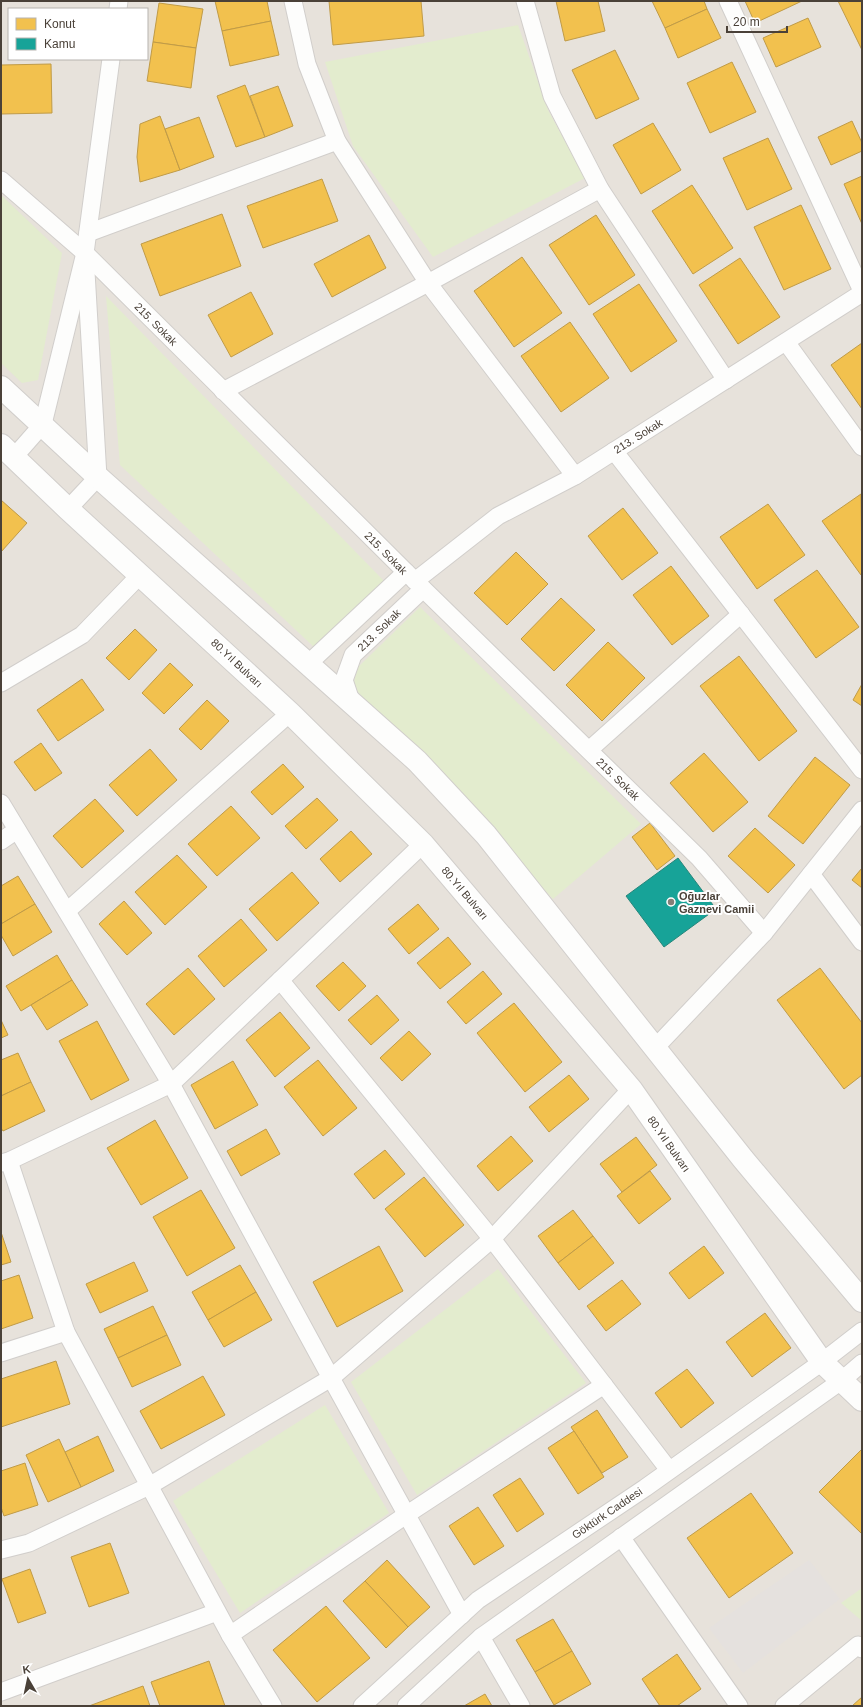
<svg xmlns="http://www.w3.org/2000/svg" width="863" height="1707" viewBox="0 0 863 1707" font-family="Arial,sans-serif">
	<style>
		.residential { fill: #e7e2db; fill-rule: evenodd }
		.green { fill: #e3ecce }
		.parking { fill: #e5e1de }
		.homes { fill: #f2c14e; stroke: #c09b47 }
		.public { fill: #17a398; stroke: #26867b }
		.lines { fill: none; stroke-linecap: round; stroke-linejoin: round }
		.minor-casing { stroke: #d1cecb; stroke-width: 19 }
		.tertiary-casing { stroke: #d1cecb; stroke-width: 24 }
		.minor { stroke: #fdfdfc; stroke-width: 17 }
		.tertiary { stroke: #fdfdfc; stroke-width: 22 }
		.poi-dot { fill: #857e77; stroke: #fff; stroke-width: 1.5 }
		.labels { text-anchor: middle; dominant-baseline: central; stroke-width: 4; stroke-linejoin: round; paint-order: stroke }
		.street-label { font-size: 11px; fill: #4a4138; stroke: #fff }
		.poi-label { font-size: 11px; font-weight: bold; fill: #4a4138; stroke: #fff; text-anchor: start }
	</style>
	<rect width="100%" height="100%" fill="#f3f0ed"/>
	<path class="residential" d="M 1,1 L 862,1 L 862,1706 L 1,1706 ZM 9,9 L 147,9 L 147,59 L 9,59 Z"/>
	<g class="green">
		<polygon points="518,25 548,110 585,178 433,257 353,146 325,62"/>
		<polygon points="1,195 62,253 38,380 22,383 1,363"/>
		<polygon points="106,296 384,581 315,648 120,465"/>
		<polygon points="420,607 641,824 553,899 353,687 357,668"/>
		<polygon points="498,1269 586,1383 417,1495 351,1382"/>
		<polygon points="325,1405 389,1513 240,1613 173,1501"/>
		<polygon points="862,1588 862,1621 841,1603"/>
	</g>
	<polygon class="parking" points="809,1560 840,1599 743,1673 709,1628"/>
	<g class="homes">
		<polygon points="215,1 267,1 271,21 222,31"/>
		<polygon points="329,1 421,1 424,36 333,45"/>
		<polygon points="556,1 598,1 605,31 565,41"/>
		<polygon points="652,1 704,1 707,9 665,28"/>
		<polygon points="745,1 802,1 755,23"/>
		<polygon points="838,1 862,1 862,50"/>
		<polygon points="159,3 203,9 196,48 153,42"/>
		<polygon points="707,9 721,38 678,58 665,28"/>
		<polygon points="808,18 821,47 776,67 763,38"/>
		<polygon points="271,21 279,55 230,66 222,31"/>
		<polygon points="153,42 196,48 191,88 147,81"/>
		<polygon points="615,50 639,99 596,119 572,70"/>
		<polygon points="732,62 756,112 710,133 687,83"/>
		<polygon points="51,64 52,113 1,114 1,65"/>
		<polygon points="245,85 265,137 236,147 217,96"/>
		<polygon points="278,86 293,126 265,137 250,96"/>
		<polygon points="160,116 180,170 140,182 137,157 140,124"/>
		<polygon points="199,117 214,157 180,170 165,129"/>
		<polygon points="852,121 862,143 862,151 831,165 818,137"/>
		<polygon points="653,123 681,170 641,194 613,145"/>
		<polygon points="768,138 792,189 747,210 723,158"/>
		<polygon points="862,176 862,224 844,184"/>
		<polygon points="322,179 338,221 263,248 247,206"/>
		<polygon points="692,185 733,248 693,274 652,211"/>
		<polygon points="801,205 831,269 784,290 754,227"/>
		<polygon points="222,214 241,266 160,296 141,244"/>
		<polygon points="596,215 635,275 589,305 549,245"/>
		<polygon points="369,235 386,268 332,297 314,264"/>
		<polygon points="522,257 562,313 514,347 474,291"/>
		<polygon points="740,258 780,317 738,344 699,285"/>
		<polygon points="639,284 677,341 631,372 593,314"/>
		<polygon points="251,292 273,334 231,357 208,315"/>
		<polygon points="570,322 609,378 561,412 521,356"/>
		<polygon points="862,343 862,409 831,365"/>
		<polygon points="861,494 862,574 861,575 822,521"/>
		<polygon points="1,500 27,523 1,552"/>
		<polygon points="768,504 805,555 757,589 720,537"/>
		<polygon points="623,508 658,553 622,580 588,536"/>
		<polygon points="516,552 548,584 507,625 474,593"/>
		<polygon points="671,566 709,616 672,645 633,595"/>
		<polygon points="817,570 859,627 816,658 774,600"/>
		<polygon points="561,598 595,630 554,671 521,639"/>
		<polygon points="135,629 157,650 129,680 106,658"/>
		<polygon points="608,642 645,678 602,721 566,685"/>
		<polygon points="739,656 797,731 759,761 700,686"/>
		<polygon points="170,663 193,685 164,714 142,693"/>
		<polygon points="82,679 104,710 58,741 37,710"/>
		<polygon points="862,684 862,706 853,700"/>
		<polygon points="207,700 229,721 201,750 179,729"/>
		<polygon points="41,743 62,773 35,791 14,762"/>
		<polygon points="150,749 177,780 137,816 109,785"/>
		<polygon points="704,753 748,802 713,832 670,783"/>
		<polygon points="815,757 850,785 803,844 768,816"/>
		<polygon points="283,764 304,787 272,815 251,792"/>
		<polygon points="317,798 338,820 306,849 285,826"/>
		<polygon points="95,799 124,831 82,868 53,836"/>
		<polygon points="231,806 260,838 217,876 188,844"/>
		<polygon points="650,823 675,856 657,870 632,837"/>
		<polygon points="755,828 795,865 768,893 728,856"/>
		<polygon points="351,831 372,854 340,882 320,859"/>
		<polygon points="177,855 207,887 165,925 135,892"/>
		<polygon points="862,868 862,888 852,880"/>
		<polygon points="292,872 319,903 277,941 249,909"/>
		<polygon points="18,876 35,904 1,924 1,886"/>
		<polygon points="124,901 152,933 127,955 99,924"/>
		<polygon points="35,904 52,932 13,956 1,935 1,924"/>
		<polygon points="418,904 439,929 409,954 388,929"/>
		<polygon points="241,919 267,950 224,987 198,956"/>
		<polygon points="448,937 471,964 440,989 417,963"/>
		<polygon points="57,955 72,980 21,1011 6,986"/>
		<polygon points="343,962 366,986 339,1011 316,986"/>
		<polygon points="188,968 215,999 174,1035 146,1004"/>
		<polygon points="820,968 862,1023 862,1075 844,1089 777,1000"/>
		<polygon points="483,971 502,994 466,1024 447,1002"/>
		<polygon points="72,980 88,1005 47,1030 31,1005"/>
		<polygon points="377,995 399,1020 371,1045 348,1020"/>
		<polygon points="514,1003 562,1062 525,1092 477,1033"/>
		<polygon points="280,1012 310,1048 275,1077 246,1040"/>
		<polygon points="1,1020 8,1035 1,1038"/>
		<polygon points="97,1021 129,1080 91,1100 59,1041"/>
		<polygon points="409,1031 431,1054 402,1081 380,1058"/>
		<polygon points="18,1053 31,1082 1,1096 1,1060"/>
		<polygon points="318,1060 357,1108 323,1136 284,1087"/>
		<polygon points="233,1061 258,1105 215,1129 191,1085"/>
		<polygon points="569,1075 589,1099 549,1132 529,1107"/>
		<polygon points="31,1082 45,1111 3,1131 1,1128 1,1096"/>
		<polygon points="155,1120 188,1178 141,1205 107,1148"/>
		<polygon points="266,1129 280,1154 241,1176 227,1151"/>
		<polygon points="511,1136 533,1161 498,1191 477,1166"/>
		<polygon points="636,1137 657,1165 622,1192 600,1164"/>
		<polygon points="385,1150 405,1174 374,1199 354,1174"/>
		<polygon points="650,1171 671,1199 639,1224 617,1196"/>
		<polygon points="424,1177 464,1225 425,1257 385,1209"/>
		<polygon points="201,1190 235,1248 187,1276 153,1217"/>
		<polygon points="573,1210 593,1236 558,1263 538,1236"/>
		<polygon points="1,1232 11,1262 1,1265"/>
		<polygon points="593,1236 614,1263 579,1290 558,1263"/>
		<polygon points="379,1246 403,1291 337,1327 313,1282"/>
		<polygon points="704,1246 724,1273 689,1299 669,1273"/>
		<polygon points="134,1262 148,1291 100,1313 86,1284"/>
		<polygon points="240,1265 256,1292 208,1320 192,1292"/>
		<polygon points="19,1275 33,1318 1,1329 1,1281"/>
		<polygon points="622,1280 641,1304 606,1331 587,1306"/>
		<polygon points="256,1292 272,1320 224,1347 208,1320"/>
		<polygon points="153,1306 167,1335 118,1358 104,1329"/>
		<polygon points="765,1313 791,1348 752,1377 726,1342"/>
		<polygon points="167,1335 181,1365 132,1387 118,1358"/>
		<polygon points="56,1361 70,1404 1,1427 1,1379"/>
		<polygon points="687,1369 714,1403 681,1428 655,1393"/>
		<polygon points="203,1376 225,1415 161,1449 140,1411"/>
		<polygon points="597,1410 628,1457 602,1473 571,1427"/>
		<polygon points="574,1431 604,1477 578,1494 548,1448"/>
		<polygon points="98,1436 114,1471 81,1487 65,1452"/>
		<polygon points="59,1439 81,1487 48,1502 26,1455"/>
		<polygon points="862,1449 862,1534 819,1492"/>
		<polygon points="25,1463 38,1505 4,1516 1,1507 1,1471"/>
		<polygon points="520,1478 544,1514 517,1532 493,1495"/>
		<polygon points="751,1493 793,1553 729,1598 687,1538"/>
		<polygon points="478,1507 504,1546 474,1565 449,1526"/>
		<polygon points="110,1543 129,1593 89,1607 71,1557"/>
		<polygon points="387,1560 430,1607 408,1627 365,1581"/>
		<polygon points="30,1569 46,1613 18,1623 2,1579"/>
		<polygon points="365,1581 408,1627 386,1648 343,1601"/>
		<polygon points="326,1606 370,1658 317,1702 273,1650"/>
		<polygon points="553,1619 572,1651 535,1672 516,1640"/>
		<polygon points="572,1651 591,1684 554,1705 535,1672"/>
		<polygon points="677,1654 701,1689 677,1706 660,1706 642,1679"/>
		<polygon points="209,1661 225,1706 160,1706 151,1682"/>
		<polygon points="143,1686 150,1706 89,1706"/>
		<polygon points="485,1694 492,1706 464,1706"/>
		<polygon points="862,1697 862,1706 852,1706"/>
	</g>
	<polygon class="public" points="678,858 716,909 664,947 626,896"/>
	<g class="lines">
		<defs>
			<g id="minor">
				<polyline points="293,1 307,64 337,141 428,283 575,476"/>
				<polyline points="525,1 552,96 600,189 726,380"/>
				<polyline points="728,1 862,291"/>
				<polyline points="118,9 119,1"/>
				<polyline points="1,180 85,253 406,572 699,858 764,933"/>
				<polyline points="88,233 337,141"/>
				<polyline points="786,342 862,447"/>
				<polyline points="223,391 428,283 600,189"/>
				<polyline points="614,451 862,770"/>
				<polyline points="14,457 43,424 85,253 111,59"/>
				<polyline points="68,509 98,477 86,272"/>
				<polyline points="415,581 498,516 575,476 862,293"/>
				<polyline points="309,663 406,572"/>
				<polyline points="1,683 82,635 141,574"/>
				<polyline points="351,701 344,680 353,655 423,589"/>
				<polyline points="589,750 741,614"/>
				<polyline points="1,803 171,1084 331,1378 462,1615"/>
				<polyline points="1,841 17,830"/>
				<polyline points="811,874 862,942"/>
				<polyline points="67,911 290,713"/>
				<polyline points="280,980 492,1239 669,1470"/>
				<polyline points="655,1048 764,933 862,810"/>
				<polyline points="9,1161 66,1332 230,1635 273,1706"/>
				<polyline points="1,1163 9,1161 171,1084 423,844"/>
				<polyline points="1,1353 66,1332"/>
				<polyline points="621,1537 739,1706"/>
				<polyline points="1,1550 29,1543 149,1486 331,1378 492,1239 631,1089"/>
				<polyline points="230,1635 406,1515 604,1385"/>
				<polyline points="481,1637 521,1706"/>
				<polyline points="1,1692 217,1612"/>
				<polyline points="362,1706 478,1600 645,1488 822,1362 862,1331"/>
				<polyline points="406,1706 481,1637 841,1381 862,1363"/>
				<polyline points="784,1706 858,1645 862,1649"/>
			</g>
			<g id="tertiary">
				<polyline points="1,387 98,477 417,761 486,835 743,1159 862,1301"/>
				<polyline points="1,445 68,509 290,713 423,844 631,1089 822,1362 862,1400"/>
			</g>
		</defs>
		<use href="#minor" class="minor-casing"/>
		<use href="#tertiary" class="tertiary-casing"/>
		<use href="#minor" class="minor"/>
		<use href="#tertiary" class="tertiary"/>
	</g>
	<circle class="poi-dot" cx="671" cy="902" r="4"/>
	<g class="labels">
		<g class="street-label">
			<text transform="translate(156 324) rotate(45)">215. Sokak</text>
			<text transform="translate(638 436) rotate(-32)">213. Sokak</text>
			<text transform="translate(386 553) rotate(45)">215. Sokak</text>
			<text transform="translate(379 630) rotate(-44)">213. Sokak</text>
			<text transform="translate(237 663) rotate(43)">80.Yıl Bulvarı</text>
			<text transform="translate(618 779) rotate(44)">215. Sokak</text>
			<text transform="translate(465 893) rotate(50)">80.Yıl Bulvarı</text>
			<text transform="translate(669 1144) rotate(55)">80.Yıl Bulvarı</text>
			<text transform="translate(607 1513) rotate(-34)">Göktürk Caddesi</text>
		</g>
		<g class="poi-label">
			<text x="679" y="896">Oğuzlar<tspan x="679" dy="13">Gaznevi Camii</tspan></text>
		</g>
	</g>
	<rect width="863" height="1707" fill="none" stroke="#4a4138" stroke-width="4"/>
	<rect x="8" y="8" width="140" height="52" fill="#ffffff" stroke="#b7b3af"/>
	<rect x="16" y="18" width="20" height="12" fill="#f2c14e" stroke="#b7b3af"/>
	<text x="44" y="28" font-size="12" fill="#4a4138">Konut</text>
	<rect x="16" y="38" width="20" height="12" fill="#17a398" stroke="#b7b3af"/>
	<text x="44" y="48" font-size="12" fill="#4a4138">Kamu</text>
	<g transform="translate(28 1679) rotate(351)" stroke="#ffffff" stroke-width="3" paint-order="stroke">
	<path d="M0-3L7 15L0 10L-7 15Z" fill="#4a4138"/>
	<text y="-6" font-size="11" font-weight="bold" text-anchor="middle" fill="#4a4138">K</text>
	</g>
	<path d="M727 26v6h60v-6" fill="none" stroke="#4a4138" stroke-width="2"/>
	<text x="733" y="26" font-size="12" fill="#4a4138" stroke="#ffffff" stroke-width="3" paint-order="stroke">20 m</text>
</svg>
